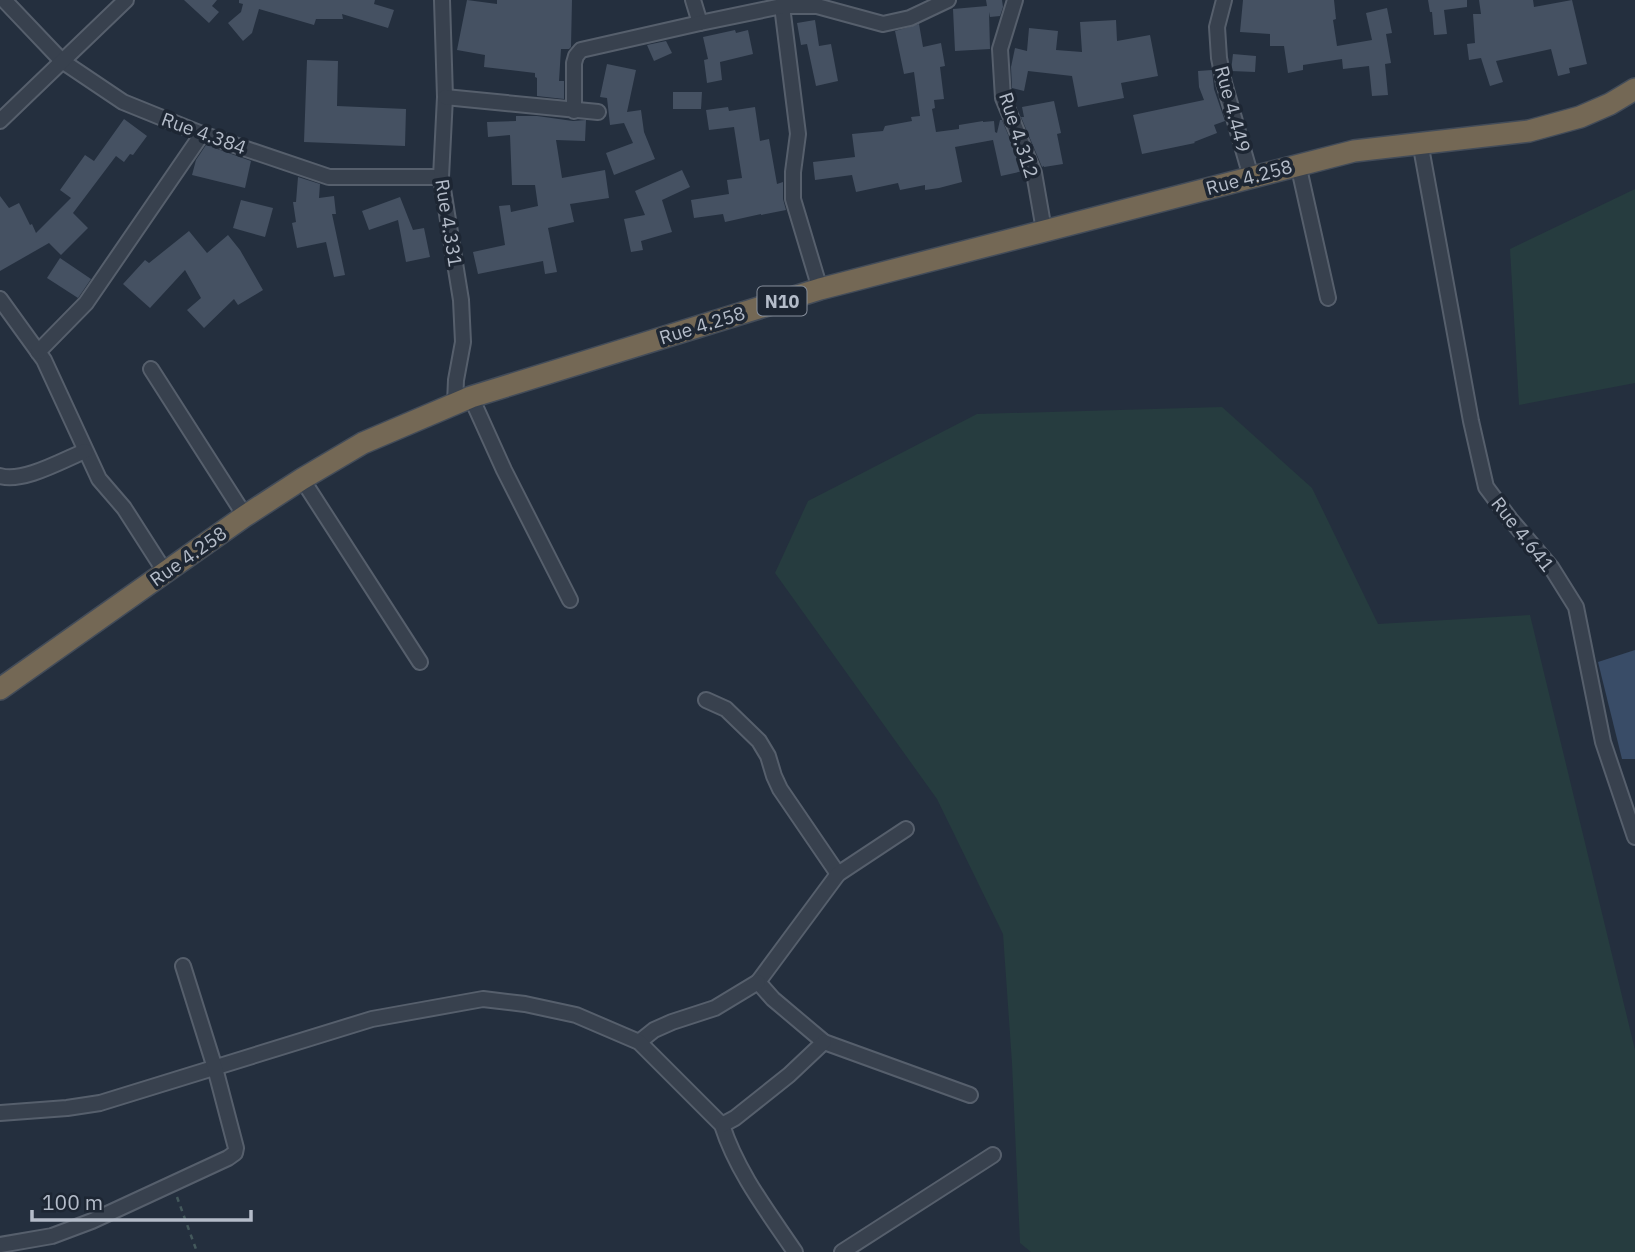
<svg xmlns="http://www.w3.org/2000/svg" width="1635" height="1252" viewBox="0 0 1635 1252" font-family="'IBM Plex Sans',sans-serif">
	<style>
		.green { fill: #263c3f }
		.water { fill: #394c67 }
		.building { fill: #455162 }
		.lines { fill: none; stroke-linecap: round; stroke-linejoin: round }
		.minor-casing { stroke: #565f6c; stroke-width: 18 }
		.highway-casing { stroke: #434c59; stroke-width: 24 }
		.path { stroke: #44595c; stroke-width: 2.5; stroke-dasharray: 5 5; stroke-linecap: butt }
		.minor { stroke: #38414e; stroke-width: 14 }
		.highway { stroke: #746855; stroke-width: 21 }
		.labels { text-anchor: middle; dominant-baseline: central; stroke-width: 7; stroke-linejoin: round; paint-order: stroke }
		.shield { fill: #1d2633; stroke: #878f9c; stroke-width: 2 }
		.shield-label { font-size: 18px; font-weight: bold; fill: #b4bcc9 }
		.street-label { font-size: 19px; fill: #b4bcc9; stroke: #1d2633 }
	</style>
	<rect width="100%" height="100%" fill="#242f3e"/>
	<g class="green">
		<polygon points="1635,189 1635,383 1519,405 1510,249"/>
		<polygon points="1222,407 1312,488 1378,624 1530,615 1635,1050 1635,1252 1031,1252 1020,1243 1012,1063 1003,934 937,799 775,573 808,501 977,414"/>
	</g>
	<polygon class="water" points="1635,650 1635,759 1622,759 1598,662"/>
	<g class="building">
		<polygon points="184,0 217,0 212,6 219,12 209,23"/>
		<polygon points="239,0 375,0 374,4 394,10 388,28 342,14 343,19 316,19 314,25 259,9 252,33 243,41 228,23 241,12 243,4 239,3"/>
		<polygon points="467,0 497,4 497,0 572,0 571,47 569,49 561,49 559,81 564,81 564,99 537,96 537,78 535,77 535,73 484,67 485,55 457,50"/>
		<polygon points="986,0 1002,0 1003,7 1000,16 990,17 989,12 990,49 955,51 953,9 987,6"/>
		<polygon points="1243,0 1334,0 1336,19 1333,20 1337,46 1372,40 1366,13 1387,8 1392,33 1386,34 1391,63 1385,64 1388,95 1372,96 1369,66 1343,69 1342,59 1303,65 1303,70 1288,73 1284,46 1270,46 1270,34 1240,32"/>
		<polygon points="1428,0 1467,0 1467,7 1444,10 1447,34 1434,35 1432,12 1430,12"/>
		<polygon points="1479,0 1533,0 1534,7 1572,0 1587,64 1569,68 1570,73 1558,76 1551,49 1496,61 1503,82 1490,86 1481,58 1469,60 1467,44 1475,43 1473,14 1481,14"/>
		<polygon points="815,20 819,46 831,44 838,81 816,86 807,44 801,45 797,23"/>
		<polygon points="1116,20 1117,41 1150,35 1158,76 1121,83 1124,98 1078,107 1072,76 1028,71 1024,91 1012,88 1011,67 1015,48 1027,51 1029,28 1058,31 1056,50 1082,52 1080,22"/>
		<polygon points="919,24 923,47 941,43 945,66 940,67 944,99 934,100 935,108 932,109 936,132 959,129 959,125 983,121 983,122 994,121 995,132 997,133 1000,120 1002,120 1023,171 1001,176 993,140 955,147 962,182 939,188 925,190 925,185 900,190 898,183 856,192 852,175 815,180 813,162 855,157 852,134 883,131 885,126 912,121 911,117 920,116 914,72 904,74 895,31"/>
		<polygon points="735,30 736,33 748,30 753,54 720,62 722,80 707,83 704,60 708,59 703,37"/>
		<polygon points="666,41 672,53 654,61 647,45"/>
		<polygon points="1233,54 1256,56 1255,72 1231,71"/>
		<polygon points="307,60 338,61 337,106 406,109 405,146 304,142"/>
		<polygon points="607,64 636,70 627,112 641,110 644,132 655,159 614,175 606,153 633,143 624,123 610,125 607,98 600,97"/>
		<polygon points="1212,70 1214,89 1225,121 1214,125 1217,133 1194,142 1195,143 1142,154 1133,115 1204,100 1199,87 1198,71"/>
		<polygon points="673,92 702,92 701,109 673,109"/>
		<polygon points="1054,101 1061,133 1057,134 1063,164 1044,167 1044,166 1042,167 1021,117 1024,117 1022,107"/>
		<polygon points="728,107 729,111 755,107 760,141 769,139 777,184 783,182 783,199 786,210 761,215 761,214 725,222 723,214 694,218 691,200 729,194 727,180 742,178 734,127 709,130 706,110"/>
		<polygon points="516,116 537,116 573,121 586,120 585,141 556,140 562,178 605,170 609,198 570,204 574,222 548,228 557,272 545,274 543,261 478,274 473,252 505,245 499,206 510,205 511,212 538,206 535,185 512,185 510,135 488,137 487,122 516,121"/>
		<polygon points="124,119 147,136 133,155 130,154 124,162 116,156 73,213 88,228 61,255 49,243 0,271 0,196 9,208 19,203 30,225 32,224 36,233 71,198 60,190 85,155 94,161"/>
		<polygon points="206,145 251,161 245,188 192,175 196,160"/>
		<polygon points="682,170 690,187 662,200 672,232 641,241 643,250 631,252 624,219 645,215 635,191"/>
		<polygon points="298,177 320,184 319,198 334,196 336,214 332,214 345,275 334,277 326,242 297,248 292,223 296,222 293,202 296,202"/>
		<polygon points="400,197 413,230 424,228 430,257 406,262 398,220 369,230 362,211"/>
		<polygon points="241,200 273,208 265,237 233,228"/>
		<polygon points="189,231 207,253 228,235 240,250 263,290 238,305 234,299 204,328 187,310 201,298 185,270 150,308 123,284 145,260 149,263"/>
		<polygon points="60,258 91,279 78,298 47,278"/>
	</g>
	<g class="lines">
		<defs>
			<g id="minor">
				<polyline points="4,0 62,61 123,102 202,134 329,177 441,177"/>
				<polyline points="442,0 445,97 441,177 461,300 463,342 456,380 455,403"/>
				<polyline points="693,0 700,23"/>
				<polyline points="1015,0 1000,49 1003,98 1034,173 1044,230"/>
				<polyline points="1224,0 1217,27 1219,58 1224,83 1251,177"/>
				<polyline points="782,6 798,134 793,172 793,199 820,289"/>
				<polyline points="445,97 598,112"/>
				<polyline points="574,111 574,63 576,56 581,50 700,23 782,6 817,6 883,24 910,18 948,0"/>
				<polyline points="0,121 126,0"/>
				<polyline points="1420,142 1471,421 1486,487 1510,519 1551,567 1576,607 1603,742 1635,837"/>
				<polyline points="1298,164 1328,298"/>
				<polyline points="0,299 44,360 99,479 124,508 165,572"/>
				<polyline points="38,352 86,303 202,134"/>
				<polyline points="151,369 245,516"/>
				<polyline points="471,397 504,470 570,600"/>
				<path d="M 0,476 C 23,483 63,460 85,451"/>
				<polyline points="302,479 420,662"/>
				<polyline points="706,700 726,709 759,741 768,756 774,776 780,789 838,874"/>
				<polyline points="906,829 838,874 758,982 773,999 824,1042 970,1095"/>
				<polyline points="639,1042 654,1030 672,1022 715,1008 758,982"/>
				<path d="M 0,1113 L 67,1108 L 100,1103 L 372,1019 L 483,999 L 525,1004 L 576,1015 L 639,1042 L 722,1125 C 737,1172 768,1212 795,1252"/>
				<polyline points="722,1125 735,1118 789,1075 824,1042"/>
				<polyline points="0,1245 52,1236 92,1221 228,1158 235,1153 236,1148 215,1068 183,966"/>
				<polyline points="842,1252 993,1155"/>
			</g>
			<polyline id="highway" points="0,689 245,516 302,479 363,443 471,397 820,289 1354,151 1529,131 1580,117 1610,104 1635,89"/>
		</defs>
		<use href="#minor" class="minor-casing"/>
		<use href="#highway" class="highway-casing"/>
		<polyline class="path" points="177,1197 197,1252"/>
		<use href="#minor" class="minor"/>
		<use href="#highway" class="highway"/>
	</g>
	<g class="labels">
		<rect class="shield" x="757.5" y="286.5" width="49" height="29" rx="5"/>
		<g class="shield-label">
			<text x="782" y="301">N10</text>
		</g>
		<g class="street-label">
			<text transform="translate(1233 109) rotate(75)">Rue 4.449</text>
			<text transform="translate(204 133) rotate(20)">Rue 4.384</text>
			<text transform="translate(1019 135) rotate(72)">Rue 4.312</text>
			<text transform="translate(1249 177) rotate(-15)">Rue 4.258</text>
			<text transform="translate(449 223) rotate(81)">Rue 4.331</text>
			<text transform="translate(702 325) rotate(-17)">Rue 4.258</text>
			<text transform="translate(1523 534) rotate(52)">Rue 4.641</text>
			<text transform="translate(188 556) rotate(-35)">Rue 4.258</text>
		</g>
	</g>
	<path d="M32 1210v10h219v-10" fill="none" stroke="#b4bcc9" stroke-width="3.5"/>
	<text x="42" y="1210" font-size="21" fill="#b4bcc9" stroke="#1d2633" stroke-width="5" paint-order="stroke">100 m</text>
</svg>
